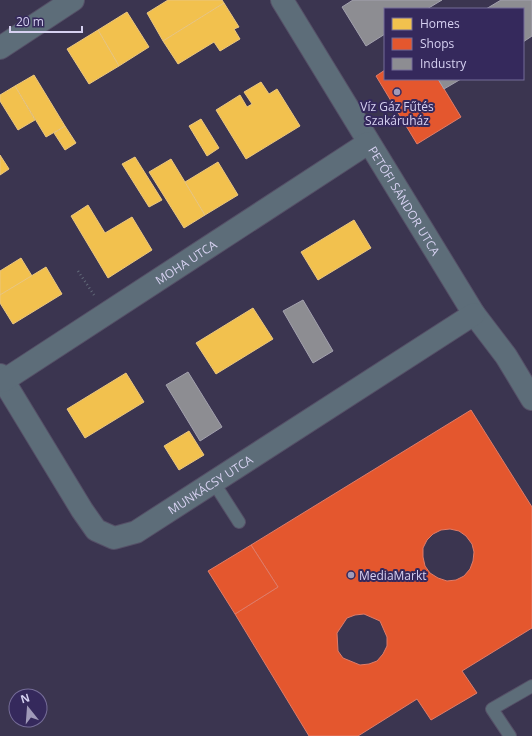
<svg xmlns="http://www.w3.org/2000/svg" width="532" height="736" viewBox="0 0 532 736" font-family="'Open Sans',sans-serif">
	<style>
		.homes { fill: #f2c14e; stroke: #eac67f }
		.shops { fill: #e4572e; stroke: #e07c68; fill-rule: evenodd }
		.industry { fill: #8d8d92; stroke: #a3a1ae }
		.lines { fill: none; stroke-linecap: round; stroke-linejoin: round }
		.service-casing { stroke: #555067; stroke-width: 14 }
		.minor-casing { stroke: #555067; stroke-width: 24 }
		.path { stroke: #636b7a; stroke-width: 2.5; stroke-dasharray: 1 3; stroke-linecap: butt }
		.service { stroke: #5d6d79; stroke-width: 12 }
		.minor { stroke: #5d6d79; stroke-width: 22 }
		.poi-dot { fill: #a09ab9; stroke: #35295c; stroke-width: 1.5 }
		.labels { text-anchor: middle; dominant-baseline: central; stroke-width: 4; stroke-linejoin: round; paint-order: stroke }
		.poi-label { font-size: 12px; fill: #d6d1f1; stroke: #35295c }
		.street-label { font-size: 12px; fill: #d6d1f1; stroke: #35295c }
	</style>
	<rect width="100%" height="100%" fill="#3b3550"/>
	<g class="homes">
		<polygon points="168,0 222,0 224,3 163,41 147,13"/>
		<polygon points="224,3 239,27 234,29 240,39 220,51 214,42 178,64 163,41"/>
		<polygon points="127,12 149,47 119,66 98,30"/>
		<polygon points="98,30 119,66 89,84 67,49"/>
		<polygon points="34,75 65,126 46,137 15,86"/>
		<polygon points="261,82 269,94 277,89 300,126 246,159 216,110 240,95 247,107 252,104 244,92"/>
		<polygon points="15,86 35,120 18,130 0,101 0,95"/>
		<polygon points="201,119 219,148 207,156 189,126"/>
		<polygon points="65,126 76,143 65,150 54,133"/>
		<polygon points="0,155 9,169 0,175"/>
		<polygon points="135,157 162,200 149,207 122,164"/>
		<polygon points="171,159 205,215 184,228 149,172"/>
		<polygon points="218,162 238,195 205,215 185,182"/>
		<polygon points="88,205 105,233 132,217 152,250 108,278 71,216"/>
		<polygon points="354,220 371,248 318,280 301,252"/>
		<polygon points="21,258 32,276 0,295 0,271"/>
		<polygon points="46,267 62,294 13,324 0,303 0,295"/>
		<polygon points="253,308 273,339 216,374 196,343"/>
		<polygon points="126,373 144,402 85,438 67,409"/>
		<polygon points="189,431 204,455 179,470 164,446"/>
	</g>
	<g class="shops">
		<polygon points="385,70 385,79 438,79 461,117 417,144 376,76"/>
		<path d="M 471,410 L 532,507 L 532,628 L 462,671 L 477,693 L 431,720 L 417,699 L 358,736 L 309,736 L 235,614 L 278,587 L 251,545 ZM 450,529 L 459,531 L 466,536 L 472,544 L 474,552 L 473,561 L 470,569 L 464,576 L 456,580 L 447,581 L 438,578 L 430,573 L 425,566 L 423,557 L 423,548 L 427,540 L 433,534 L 441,530 ZM 364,614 L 380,621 L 387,637 L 387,646 L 383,654 L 377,661 L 369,664 L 360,665 L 343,658 L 338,651 L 337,633 L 347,618 L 355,615 Z"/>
		<polygon points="251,545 278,587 235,614 208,571"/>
	</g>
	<g class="industry">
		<polygon points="353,0 442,0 427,9 385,9 385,34 366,46 342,7"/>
		<polygon points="501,0 532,0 532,36 523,42 523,9 486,9"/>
		<polygon points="438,79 461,79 444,89"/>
		<polygon points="303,300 333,351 313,363 283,311"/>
		<polygon points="188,372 222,427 200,441 166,385"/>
	</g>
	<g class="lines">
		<defs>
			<g id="service">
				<polyline points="214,483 239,522"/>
				<polyline points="510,736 492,709 532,686"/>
			</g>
			<g id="minor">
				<path id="s1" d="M 282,0 L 474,314 L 506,356 L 532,399"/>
				<polyline points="0,48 73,0"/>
				<path id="s2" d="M 0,375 L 82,510 L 96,530 L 114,538 L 136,532 L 474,314"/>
				<path id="s3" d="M 3,381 L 368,143"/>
			</g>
		</defs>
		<use href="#service" class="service-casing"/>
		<use href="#minor" class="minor-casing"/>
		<polyline class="path" points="78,271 94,295"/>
		<use href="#service" class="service"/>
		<use href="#minor" class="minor"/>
	</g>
	<g class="poi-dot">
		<circle cx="397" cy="92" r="4"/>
		<circle cx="351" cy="575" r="4"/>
	</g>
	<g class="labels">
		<g class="poi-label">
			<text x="397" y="106">Víz Gáz Fűtés<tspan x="397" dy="14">Szakáruház</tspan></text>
			<text x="359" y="575" text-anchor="start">MediaMarkt</text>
		</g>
		<g class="street-label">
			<text stroke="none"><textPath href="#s1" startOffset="235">PETŐFI SÁNDOR UTCA</textPath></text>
			<text stroke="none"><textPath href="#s3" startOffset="218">MOHA UTCA</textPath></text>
			<text stroke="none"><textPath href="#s2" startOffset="313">MUNKÁCSY UTCA</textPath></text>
		</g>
	</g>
	<rect x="384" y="8" width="140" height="72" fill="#35295c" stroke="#756c98"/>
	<rect x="392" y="18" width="20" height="12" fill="#f2c14e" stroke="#756c98"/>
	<text x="420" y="28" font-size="12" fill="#d6d1f1">Homes</text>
	<rect x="392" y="38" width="20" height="12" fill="#e4572e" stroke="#756c98"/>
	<text x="420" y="48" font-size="12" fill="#d6d1f1">Shops</text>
	<rect x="392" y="58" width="20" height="12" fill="#8d8d92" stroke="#756c98"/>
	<text x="420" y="68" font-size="12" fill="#d6d1f1">Industry</text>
	<g transform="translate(28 708) rotate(343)"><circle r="19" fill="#35295c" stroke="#756c98"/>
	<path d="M0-3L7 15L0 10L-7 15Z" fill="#a09ab9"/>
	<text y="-6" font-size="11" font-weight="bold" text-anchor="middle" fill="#d6d1f1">N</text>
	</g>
	<path d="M10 26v6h72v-6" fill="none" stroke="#d6d1f1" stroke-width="2"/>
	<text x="16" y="26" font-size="12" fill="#d6d1f1" stroke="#35295c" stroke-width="3" paint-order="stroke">20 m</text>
</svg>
